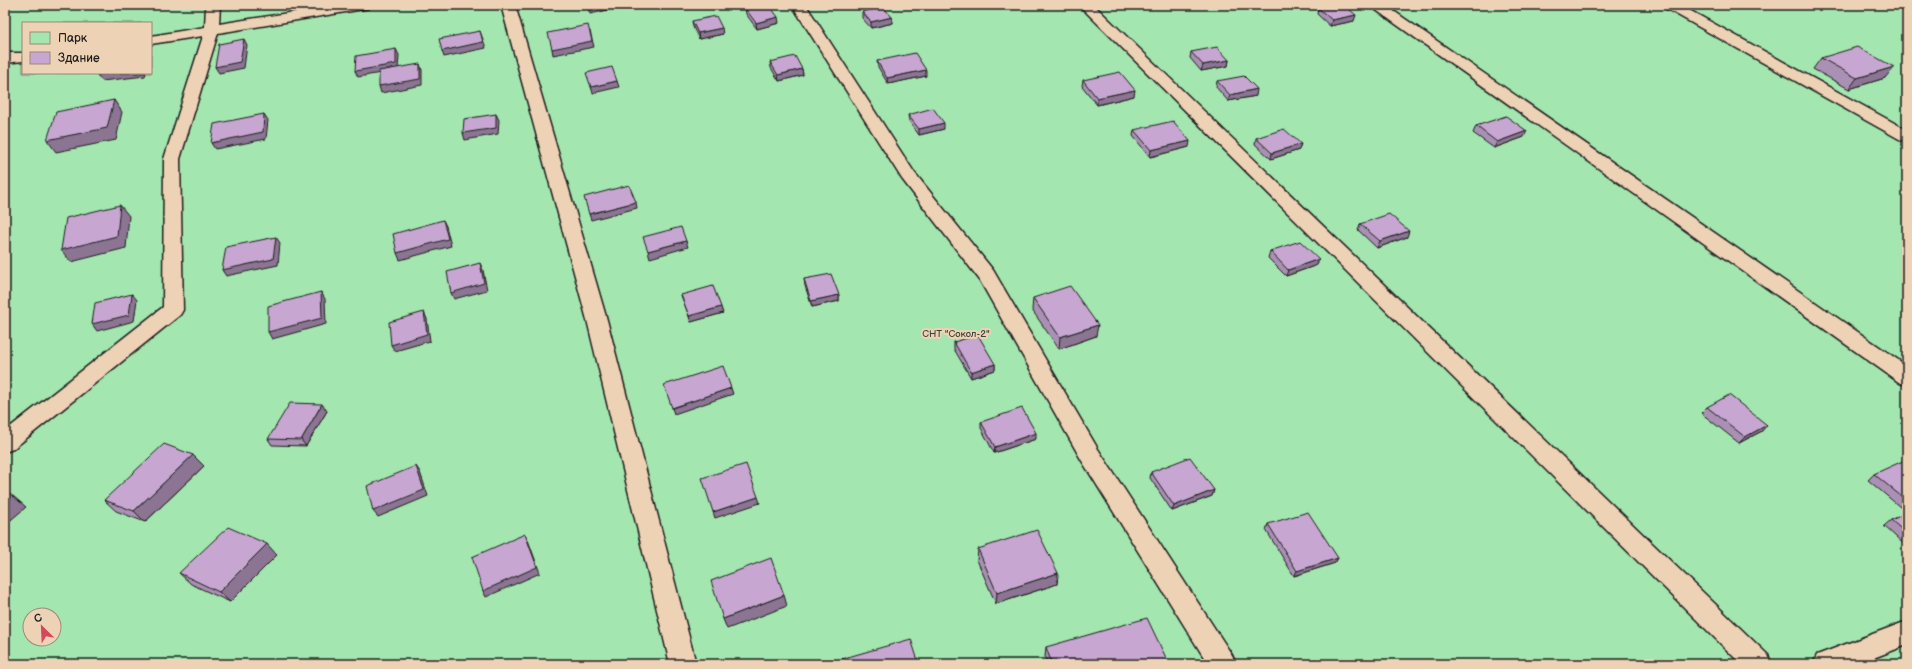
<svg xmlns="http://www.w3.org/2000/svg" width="1912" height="669" viewBox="0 0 1912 669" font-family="'Balsamiq Sans',sans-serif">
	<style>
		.green { fill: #a4e6b0; stroke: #608166; fill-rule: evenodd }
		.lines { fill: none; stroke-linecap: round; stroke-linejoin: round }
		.service-casing { stroke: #1c1c1c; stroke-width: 3 }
		.service { fill: #eed2b5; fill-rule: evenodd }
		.wall { fill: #ab90b5; stroke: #1c1c1c }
		.shaded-wall { fill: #8b7593; stroke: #1c1c1c }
		.building { fill: #c7a7d2; stroke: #1c1c1c }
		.labels { text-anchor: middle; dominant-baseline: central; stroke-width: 4; stroke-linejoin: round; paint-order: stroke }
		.park-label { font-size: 10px; fill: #37443a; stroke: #eed2b5 }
	</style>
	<rect width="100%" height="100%" fill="#e6c9bb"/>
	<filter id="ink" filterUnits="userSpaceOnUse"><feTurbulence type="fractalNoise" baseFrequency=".025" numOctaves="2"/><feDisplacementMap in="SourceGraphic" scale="8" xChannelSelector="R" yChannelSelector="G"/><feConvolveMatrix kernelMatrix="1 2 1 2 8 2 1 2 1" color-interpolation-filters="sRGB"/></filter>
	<g filter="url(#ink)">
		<path class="green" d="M 5,5 L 1907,5 L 1907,664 L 5,664 ZM 23,23 L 151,23 L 151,73 L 23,73 ZM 30,615 L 54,615 L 54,639 L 30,639 Z"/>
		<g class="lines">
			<defs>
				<g id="service">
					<polygon points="206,5 220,5 219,24 338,5 371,5 369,8 364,9 218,33 180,159 183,310 180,315 13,449 5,452 5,431 163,307 164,159 203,36 151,44 151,36 205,27"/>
					<polygon points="501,5 515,5 607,320 696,664 670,664 587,320"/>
					<polygon points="792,5 806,5 914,172 993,270 1098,449 1232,655 1236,664 1208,664 1082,461 979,279 902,179"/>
					<polygon points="1079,5 1094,5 1768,655 1772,664 1741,664"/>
					<polygon points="1369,5 1385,5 1907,366 1907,385 1900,383"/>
					<polygon points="1663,5 1680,5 1907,130 1907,142 1901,140 1665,8"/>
					<polygon points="5,53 23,53 23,61 5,63"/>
					<polygon points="1907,621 1907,645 1858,664 1813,664 1817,655"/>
				</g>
			</defs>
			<use href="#service" class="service-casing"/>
			<use href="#service" class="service"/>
		</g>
		<g class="wall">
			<polygon points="1902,5 1907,5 1907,8"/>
			<polygon points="745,8 779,23 757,29 746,14"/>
			<polygon points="1318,8 1354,21 1330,26 1317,14"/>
			<polygon points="862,12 892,17 893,23 871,28 862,18"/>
			<polygon points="692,21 723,34 699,39 693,27"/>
			<polygon points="1191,52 1229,60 1228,66 1201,71 1190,58"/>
			<polygon points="1821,58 1885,78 1849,89 1813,69"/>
			<polygon points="877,61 926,76 888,84 878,67"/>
			<polygon points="770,62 802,69 803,75 779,81 771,68"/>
			<polygon points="1083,80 1134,96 1097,105 1082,86"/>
			<polygon points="1217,81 1256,96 1228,101 1216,87"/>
			<polygon points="908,115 944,129 919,135 909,121"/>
			<polygon points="1476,126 1524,137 1494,148 1473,133"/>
			<polygon points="1134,130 1189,147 1150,157 1133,136"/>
			<polygon points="1256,138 1299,150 1271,159 1255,144"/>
			<polygon points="1360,224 1407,237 1377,248 1358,230"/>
			<polygon points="1270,251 1317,265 1286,276 1268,258"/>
			<polygon points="804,279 839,295 839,301 812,307 805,286"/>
			<polygon points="681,295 723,313 691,322"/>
			<polygon points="1033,298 1096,336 1059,349 1032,310"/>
			<polygon points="954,342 995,364 995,370 971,378 954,349"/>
			<polygon points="1707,407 1762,431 1739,443 1701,413"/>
			<polygon points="327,411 306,446 272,445 268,439"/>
			<polygon points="981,422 1036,439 994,453 981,428"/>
			<polygon points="193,455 204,466 145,522 116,511 104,500"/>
			<polygon points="1907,462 1907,504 1900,507 1868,480 1874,474"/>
			<polygon points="1151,472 1214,490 1212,496 1172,511 1150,478"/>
			<polygon points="1907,513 1907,547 1884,526 1891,520"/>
			<polygon points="1268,524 1338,558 1335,563 1294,576 1266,530"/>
			<polygon points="978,549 1058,573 1057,584 996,604 977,560"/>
			<polygon points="277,555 230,602 191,584 179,573"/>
			<polygon points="1046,647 1169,664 1047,664 1045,657"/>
		</g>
		<g class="shaded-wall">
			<polygon points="603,5 612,5 613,9 590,14 588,8"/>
			<polygon points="1356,15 1354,21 1330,26 1332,20"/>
			<polygon points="778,17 779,23 757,29 756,23"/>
			<polygon points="892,17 893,23 871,28 871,22"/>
			<polygon points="722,28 723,34 699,39 698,33"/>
			<polygon points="480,31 486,48 444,57 442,51"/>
			<polygon points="590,31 594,47 553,55 552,49"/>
			<polygon points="244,39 247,45 244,68 219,73 215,67"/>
			<polygon points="396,49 399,55 398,70 358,77 355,71"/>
			<polygon points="1229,60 1228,66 1201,71 1203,65"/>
			<polygon points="420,64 422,70 422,85 381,93 379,86"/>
			<polygon points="1894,67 1885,78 1849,89 1857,78"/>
			<polygon points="802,69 803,75 779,81 778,75"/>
			<polygon points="926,70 926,76 888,84 887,78"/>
			<polygon points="115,73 146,73 145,76 102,81 97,75"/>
			<polygon points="617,81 619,87 593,93 591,87"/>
			<polygon points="1257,89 1256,96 1228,101 1230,95"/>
			<polygon points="1135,90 1134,96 1097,105 1097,98"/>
			<polygon points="114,100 122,112 116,140 56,152 47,140"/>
			<polygon points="264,114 268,120 266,139 215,149 211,143"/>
			<polygon points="496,114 499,120 498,134 465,140 463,133"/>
			<polygon points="944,123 944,129 919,135 919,129"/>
			<polygon points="1527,131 1524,137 1494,148 1497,142"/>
			<polygon points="1190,141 1189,147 1150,157 1151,150"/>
			<polygon points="1301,144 1299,150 1271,159 1272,153"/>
			<polygon points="636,202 637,208 591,220 589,214"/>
			<polygon points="120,205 129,216 126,248 71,262 61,250"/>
			<polygon points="443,220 446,226 451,246 400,260 397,253"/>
			<polygon points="1409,231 1407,237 1377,248 1380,241"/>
			<polygon points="276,237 280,243 278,265 226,276 222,270"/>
			<polygon points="686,241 688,247 650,258 648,251"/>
			<polygon points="1319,259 1317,265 1286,276 1288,270"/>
			<polygon points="480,263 483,270 487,290 454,299 451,293"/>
			<polygon points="321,292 325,299 326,324 272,339 268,332"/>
			<polygon points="132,294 137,300 134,321 97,331 92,324"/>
			<polygon points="839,295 839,301 812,307 811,301"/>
			<polygon points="721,307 723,313 691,322 689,316"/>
			<polygon points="424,312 427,319 430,341 395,351 391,345"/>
			<polygon points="1098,325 1096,336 1059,349 1060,337"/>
			<polygon points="995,364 995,370 971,378 971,372"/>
			<polygon points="731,388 733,394 674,414 672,408"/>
			<polygon points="322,404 327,411 306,446 301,440"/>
			<polygon points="1767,425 1762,431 1739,443 1745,437"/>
			<polygon points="1036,433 1036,439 994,453 995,447"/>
			<polygon points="193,455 204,466 145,522 134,511"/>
			<polygon points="416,466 420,472 428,496 378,517 373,511"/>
			<polygon points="1214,490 1212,496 1172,511 1174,506"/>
			<polygon points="13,496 26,507 5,525 5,503"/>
			<polygon points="758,497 760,503 715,518 713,512"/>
			<polygon points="1907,501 1907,504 1900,507"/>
			<polygon points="525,534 528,540 540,573 486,597 483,591"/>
			<polygon points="267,544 277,555 230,602 219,592"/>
			<polygon points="1338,558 1335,563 1294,576 1297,571"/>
			<polygon points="1058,573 1057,584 996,604 997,593"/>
			<polygon points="784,595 787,606 727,629 723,619"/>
		</g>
		<g class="building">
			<polygon points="588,5 603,5 588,8"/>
			<polygon points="759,5 769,5 778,17 756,23 745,8"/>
			<polygon points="1335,5 1344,5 1356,15 1332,20 1318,8"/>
			<polygon points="883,7 892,17 871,22 862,12"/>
			<polygon points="716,16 722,28 698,33 692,21"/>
			<polygon points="588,25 592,41 552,49 548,33"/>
			<polygon points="480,31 483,42 442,51 439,39"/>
			<polygon points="244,39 240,62 215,67 219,44"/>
			<polygon points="1217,47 1229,60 1203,65 1191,52"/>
			<polygon points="1857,47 1894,67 1857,78 1821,58"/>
			<polygon points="396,49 396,64 355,71 356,56"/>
			<polygon points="915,53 926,70 887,78 877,61"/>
			<polygon points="795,56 802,69 778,75 770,62"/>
			<polygon points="420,64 420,79 379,86 379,71"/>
			<polygon points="612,67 617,81 591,87 586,73"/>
			<polygon points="1120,72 1135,90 1097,98 1083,80"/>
			<polygon points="99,73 115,73 97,75"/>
			<polygon points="1244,76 1257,89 1230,95 1217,81"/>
			<polygon points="114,100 107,128 47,140 56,112"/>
			<polygon points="933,108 944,123 919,129 908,115"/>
			<polygon points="264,114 263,132 211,143 214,124"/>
			<polygon points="496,114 496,128 463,133 464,119"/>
			<polygon points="1506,116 1527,131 1497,142 1476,126"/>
			<polygon points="1173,121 1190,141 1151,150 1134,130"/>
			<polygon points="1284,129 1301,144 1272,153 1256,138"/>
			<polygon points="629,185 636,202 589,214 584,197"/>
			<polygon points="120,205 117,236 61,250 66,218"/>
			<polygon points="1389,214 1409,231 1380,241 1360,224"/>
			<polygon points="443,220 448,239 397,253 393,234"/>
			<polygon points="681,227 686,241 648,251 643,237"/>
			<polygon points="276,237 273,259 222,270 226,247"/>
			<polygon points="1300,241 1319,259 1288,270 1270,251"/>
			<polygon points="480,263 484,283 451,293 447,272"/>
			<polygon points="831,274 839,295 811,301 804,279"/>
			<polygon points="713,286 721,307 689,316 681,295"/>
			<polygon points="1070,286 1098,325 1060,337 1033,298"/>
			<polygon points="321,292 322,318 268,332 268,306"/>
			<polygon points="132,294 129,315 92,324 95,303"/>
			<polygon points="424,312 427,334 391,345 389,322"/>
			<polygon points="978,335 995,364 971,372 954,342"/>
			<polygon points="723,366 731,388 672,408 664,385"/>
			<polygon points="1729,395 1767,425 1745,437 1707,407"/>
			<polygon points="290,403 322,404 301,440 268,439"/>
			<polygon points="1022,408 1036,433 995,447 981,422"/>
			<polygon points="164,444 193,455 134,511 104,500"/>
			<polygon points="1190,457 1214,490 1174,506 1151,472"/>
			<polygon points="1905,460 1907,462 1907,501 1874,474"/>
			<polygon points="746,464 758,497 713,512 702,478"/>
			<polygon points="416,466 424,490 373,511 367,486"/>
			<polygon points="5,492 13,496 5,503"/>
			<polygon points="1308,512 1338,558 1297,571 1268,524"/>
			<polygon points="1907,513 1907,534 1891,520"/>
			<polygon points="228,527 267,544 219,592 179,573"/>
			<polygon points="1037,530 1058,573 997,593 978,549"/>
			<polygon points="525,534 537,567 483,591 472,557"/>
			<polygon points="771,558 784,595 723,619 711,581"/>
			<polygon points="1147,618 1169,664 1052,664 1046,647"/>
			<polygon points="911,639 919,664 842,664 841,659"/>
		</g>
	</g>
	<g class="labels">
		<g class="park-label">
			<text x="956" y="334">СНТ "Сокол-2"</text>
		</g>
	</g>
	<rect width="1912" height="669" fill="none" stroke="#eed2b5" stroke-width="20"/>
	<rect x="10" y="10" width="1892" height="649" fill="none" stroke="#1c1c1c" stroke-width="1.5" filter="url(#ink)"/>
	<rect x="22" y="22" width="130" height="52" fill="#eed2b5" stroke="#9a8978"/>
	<rect x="30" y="32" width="20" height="12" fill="#a4e6b0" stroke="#9a8978"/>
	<text x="58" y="42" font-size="12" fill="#1c1c1c">Парк</text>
	<rect x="30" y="52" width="20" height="12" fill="#c7a7d2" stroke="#9a8978"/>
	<text x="58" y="62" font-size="12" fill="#1c1c1c">Здание</text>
	<g transform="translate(42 627) rotate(336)"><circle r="19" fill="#eed2b5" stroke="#9a8978"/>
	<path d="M0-3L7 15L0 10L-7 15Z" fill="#d1495b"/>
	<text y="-6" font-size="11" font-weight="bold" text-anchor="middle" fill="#1c1c1c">С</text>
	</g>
</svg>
